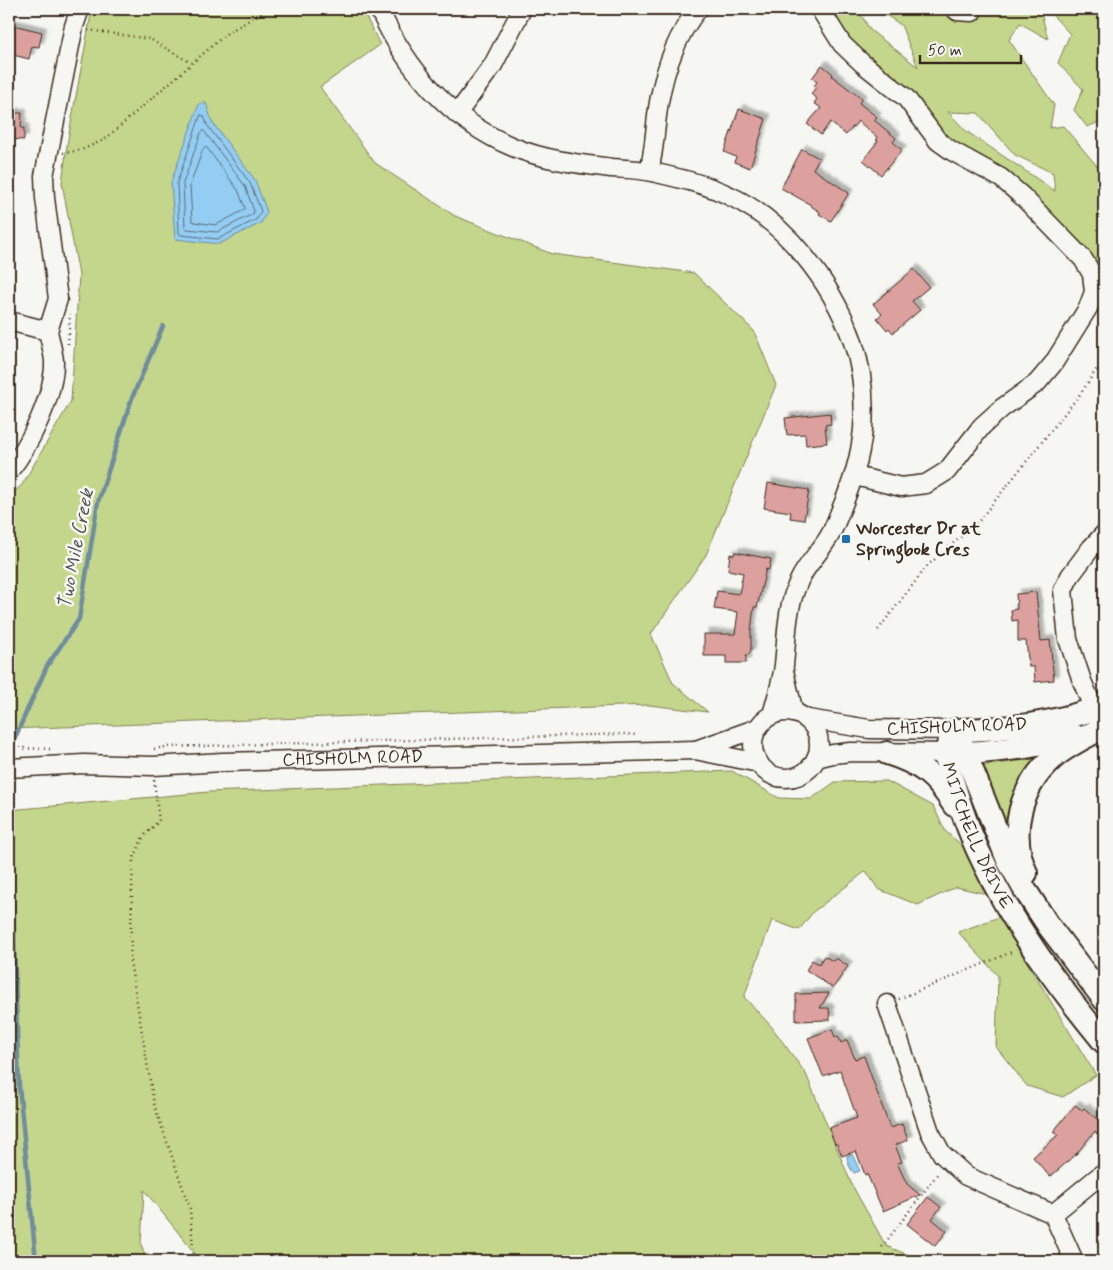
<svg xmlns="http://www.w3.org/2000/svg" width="1113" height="1270" viewBox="0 0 1113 1270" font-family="Mynerve,sans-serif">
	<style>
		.green { fill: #c4d68b; stroke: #808054; fill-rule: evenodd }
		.water { fill: #93cdf3; stroke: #708c9e }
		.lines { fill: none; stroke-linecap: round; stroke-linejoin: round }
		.shore { stroke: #5e6b73; stroke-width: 1 }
		.stream { stroke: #708c9e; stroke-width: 4.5 }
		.building { fill: #dca19e; stroke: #3b2a1e; filter: url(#shadow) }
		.minor-casing { stroke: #3b2a1e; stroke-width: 21 }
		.major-casing { stroke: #3b2a1e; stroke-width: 26 }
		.path { stroke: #3b2a1e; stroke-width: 2.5; stroke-dasharray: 1 4; stroke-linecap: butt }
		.minor { stroke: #f6f6f2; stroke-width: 18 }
		.major { stroke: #f6f6f2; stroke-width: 22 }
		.poi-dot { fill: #1f6fb2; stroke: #f6f6f2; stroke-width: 2 }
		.labels { text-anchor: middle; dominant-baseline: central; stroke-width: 5; stroke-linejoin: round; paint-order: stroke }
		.poi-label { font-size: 18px; font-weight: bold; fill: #3b2a1e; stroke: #f6f6f2; text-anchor: start }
		.street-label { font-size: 18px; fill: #3b2a1e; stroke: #f6f6f2 }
		.water-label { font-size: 19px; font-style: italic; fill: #515353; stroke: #f6f6f2 }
	</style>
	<defs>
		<filter id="shadow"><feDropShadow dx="4.5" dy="-4.5" stdDeviation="1" flood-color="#0004"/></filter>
	</defs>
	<rect width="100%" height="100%" fill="#f6f6f2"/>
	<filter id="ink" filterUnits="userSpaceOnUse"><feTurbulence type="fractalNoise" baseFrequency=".02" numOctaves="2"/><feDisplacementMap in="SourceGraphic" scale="10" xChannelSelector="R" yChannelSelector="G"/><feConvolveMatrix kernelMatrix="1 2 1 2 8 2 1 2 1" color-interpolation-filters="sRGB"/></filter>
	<g filter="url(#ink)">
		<g class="green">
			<polygon points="92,9 362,9 380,45 320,87 375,163 455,216 552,254 694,273 754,331 776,385 706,555 651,634 673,683 708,712 649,705 9,729 9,496 22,485 71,401 79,275 62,183 67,145"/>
			<path d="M 830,9 L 858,9 L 870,30 L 918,67 L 901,25 L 877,9 L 1040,9 L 1048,39 L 1020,23 L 1009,40 L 1054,105 L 1050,128 L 1063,126 L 1104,174 L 1104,273 L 1015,179 L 951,144 L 940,132 L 919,99 L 902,83 L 867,58 L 849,39 ZM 948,112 L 978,113 L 1015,155 L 1053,173 L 1055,191 L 966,131 Z"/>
			<polygon points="1047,9 1104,9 1102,121 1087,127 1074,110 1083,89 1058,63 1070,34"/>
			<polygon points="1034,759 1038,764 1012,819 999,825 980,766"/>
			<polygon points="732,771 779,798 811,799 835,782 887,781 933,806 946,832 969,851 991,895 956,887 918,905 878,889 866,871 813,912 799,930 772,920 744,997 771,1026 806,1074 852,1185 886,1246 924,1261 201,1261 144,1190 141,1244 147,1261 9,1261 9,810 209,792"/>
			<polygon points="999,917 1096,1075 1063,1097 1027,1086 996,1047 998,976 958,932"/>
		</g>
		<g class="water">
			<polygon points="206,103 212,122 255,180 267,212 261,223 219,244 175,239 171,182 199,104"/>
			<path d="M 852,1154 L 860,1171 L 854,1173 C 850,1169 847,1162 847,1156 Z"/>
		</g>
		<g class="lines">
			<g class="shore">
				<polygon points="201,115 204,116 207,125 250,183 261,211 257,219 218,239 181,235 179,233 177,183"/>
				<polygon points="204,131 245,186 254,211 253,214 217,232 187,229 185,227 183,183 201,133"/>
				<polygon points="205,147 207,148 238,190 245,208 244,210 216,225 194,222 192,220 190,185 203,149"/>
			</g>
			<g class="stream">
				<polyline points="13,742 47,666 79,619 98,502 132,398 163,326"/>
				<polyline points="9,804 19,1086 36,1261"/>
			</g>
		</g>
		<g class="building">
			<polygon points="9,24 42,32 39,47 32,46 29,59 9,54"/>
			<polygon points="822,65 833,74 832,76 862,99 859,103 877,117 874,120 896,138 893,142 902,150 881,175 863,160 878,141 876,140 878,138 858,121 846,135 830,122 821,135 807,124 821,108 814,103 817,99 811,94 816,87 814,86 817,82 812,78"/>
			<polygon points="739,109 766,119 750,168 734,162 736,157 724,152"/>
			<polygon points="9,113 22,113 21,128 24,128 24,140 9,139"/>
			<polygon points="802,149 819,158 813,169 849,193 831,221 819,214 820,212 811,206 811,205 781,188"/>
			<polygon points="914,269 929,287 912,301 920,310 893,333 889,328 887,330 877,318 882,314 873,304"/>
			<polygon points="830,413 831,424 825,425 827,443 806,445 805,434 787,435 785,418"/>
			<polygon points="768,483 809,490 804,520 790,518 791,512 764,508"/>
			<polygon points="735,552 771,559 769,570 766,569 757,607 754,607 751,630 751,649 750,654 746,655 746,663 726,663 726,656 704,656 704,634 735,634 738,612 714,609 717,591 739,594 743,573 728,570 730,554 734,555"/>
			<polygon points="1036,592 1041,641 1050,640 1054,680 1035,682 1034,667 1029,667 1026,641 1018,641 1018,620 1012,621 1011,610 1017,609 1016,594"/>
			<polygon points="824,956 833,961 836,958 848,966 833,988 806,970 812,960 819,964"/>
			<polygon points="829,993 820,1008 829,1008 830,1020 796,1021 796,994"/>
			<polygon points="832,1029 835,1037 838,1036 841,1043 847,1040 855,1059 864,1056 890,1128 902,1124 908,1140 895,1145 902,1162 897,1163 907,1184 920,1195 883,1211 867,1174 865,1175 856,1151 842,1156 837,1144 835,1144 829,1128 857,1118 840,1070 823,1076 808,1038"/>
			<polygon points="1075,1105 1082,1110 1084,1108 1104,1125 1097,1134 1095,1131 1077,1153 1050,1177 1033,1157 1058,1135 1053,1132"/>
			<polygon points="928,1197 941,1207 932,1219 947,1231 935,1246 907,1224"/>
		</g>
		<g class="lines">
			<defs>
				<g id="minor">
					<path d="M 379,9 C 406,69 451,121 513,147 C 544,160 579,164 612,168 C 625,169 639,169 652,172 C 678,178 706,184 730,196 C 786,222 831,282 852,339 C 862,367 865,400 863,429 C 860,460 852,483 840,512 C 837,519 834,528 830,535 C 821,551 806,565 799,581 C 786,608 787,637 784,665 C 782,682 776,699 772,715"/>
					<polyline points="820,9 842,44 862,63 906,98 938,141 952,151 1001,178 1022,196 1083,259 1092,274 1094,292 1088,308 1053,364 1037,383 1002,408 982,426 947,471 926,484 901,487 855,476"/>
					<polyline points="955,9 957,11 972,12"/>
					<polyline points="457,114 493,65 522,9"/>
					<path d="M 649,171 C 655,148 655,125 659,102 C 665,68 677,35 698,9"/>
					<path d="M 9,321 L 48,331 C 50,341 53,351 54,361 C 55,394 29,447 9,471"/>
					<polyline points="48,331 58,299 45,198 44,176 74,26 80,9"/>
					<polyline points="784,671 794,713"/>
					<circle cx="786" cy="745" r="33"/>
					<polyline points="808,719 869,729 956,730"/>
					<polyline points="1098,719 1082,681 1068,639 1063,590 1070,576 1091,548 1104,534"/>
					<polyline points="696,750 758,728"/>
					<polyline points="816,758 833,754 851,752 958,753"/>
					<path id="s1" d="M 9,768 L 84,764 L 153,766 L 223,762 L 695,750 L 759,763"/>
					<polyline points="887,1004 930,1132 942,1154 966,1176 1053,1214 1104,1172"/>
					<polyline points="1053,1214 1074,1261"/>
				</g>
				<g id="major">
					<path id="s2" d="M 956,730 L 944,754 C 955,790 966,827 983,861 C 1014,927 1058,986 1104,1042"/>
					<polyline points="956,730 1008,860 1025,890 1048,925 1104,999"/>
					<path d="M 956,730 C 1007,729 1056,725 1104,705"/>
					<path d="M 887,753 C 920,763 936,776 954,805"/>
					<path d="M 966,753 C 1002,751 1039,747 1075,736"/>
					<path d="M 1026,873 C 1008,832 1020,787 1053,758 C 1066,746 1086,737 1102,728"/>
				</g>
			</defs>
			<use href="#minor" class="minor-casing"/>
			<use href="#major" class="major-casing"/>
			<g class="path">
				<polyline points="88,30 150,39 191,63"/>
				<polyline points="63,153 81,150 104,140 227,33 268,9"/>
				<polyline points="68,344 70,314"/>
				<polyline points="878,630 928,565 978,522 1081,393 1104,358"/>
				<polyline points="9,748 52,749"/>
				<polyline points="154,749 165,747 626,734 638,735"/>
				<polyline points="154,780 159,821 143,837 133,860 130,961 154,1104 190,1209 194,1261"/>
				<polyline points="899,999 1014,951"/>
				<polyline points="882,1247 939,1172"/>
			</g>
			<use href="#minor" class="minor"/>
			<use href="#major" class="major"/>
		</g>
	</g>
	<rect class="poi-dot" x="841" y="534" width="10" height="10" rx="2.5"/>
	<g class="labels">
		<g class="poi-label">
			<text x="856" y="529">Worcester Dr at<tspan x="856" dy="21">Springbok Cres</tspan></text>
		</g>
		<g class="street-label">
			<text transform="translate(957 727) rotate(-2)">CHISHOLM ROAD</text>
			<text stroke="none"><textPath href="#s1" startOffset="344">CHISHOLM ROAD</textPath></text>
			<text stroke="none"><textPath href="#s2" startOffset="115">MITCHELL DRIVE</textPath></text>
		</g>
		<g class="water-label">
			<text transform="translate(76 549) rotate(-79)">Two Mile Creek</text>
		</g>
	</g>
	<rect width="1113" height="1270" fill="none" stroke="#f6f6f2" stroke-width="30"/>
	<rect x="15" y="15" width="1083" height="1240" fill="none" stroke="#3b2a1e" stroke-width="2" filter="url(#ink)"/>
	<path d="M920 55v8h101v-8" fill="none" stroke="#3b2a1e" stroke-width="2.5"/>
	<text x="928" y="55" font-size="15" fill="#3b2a1e" stroke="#f6f6f2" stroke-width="4" paint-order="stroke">50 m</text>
</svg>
